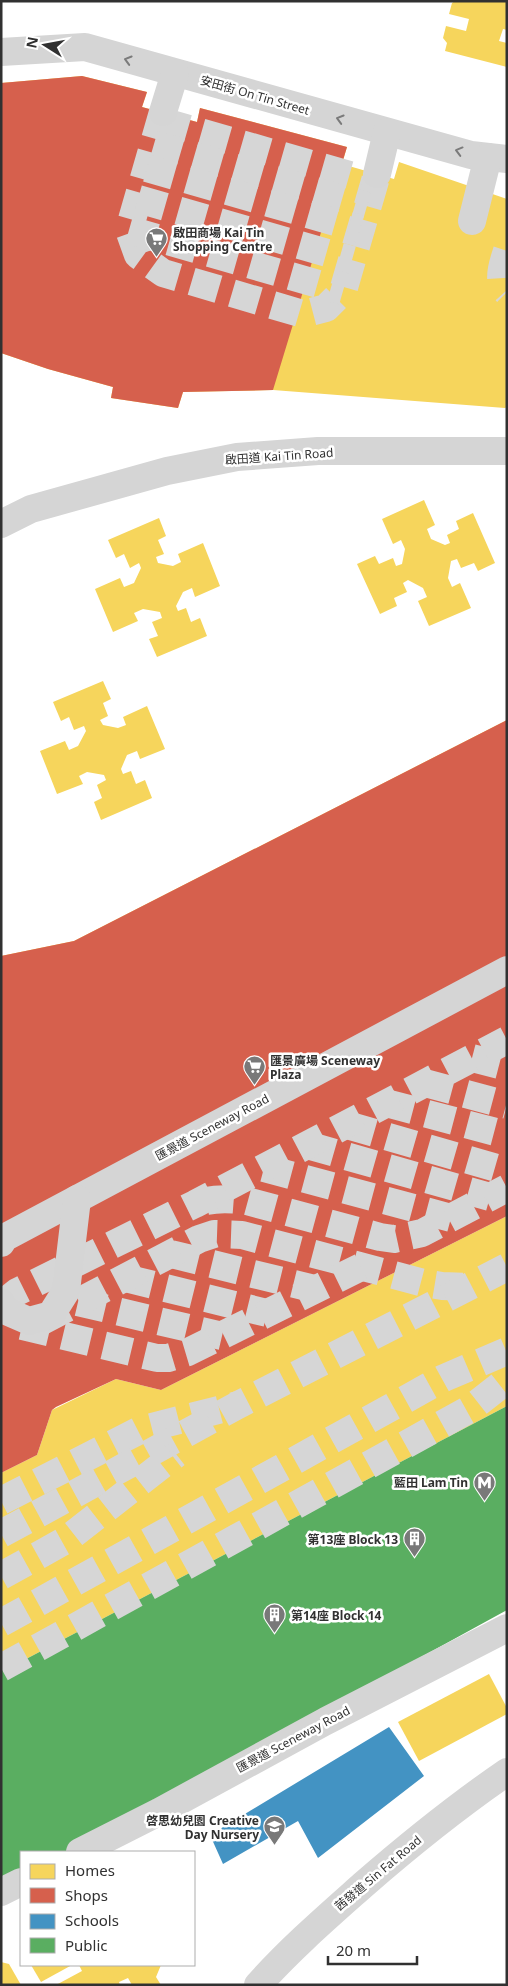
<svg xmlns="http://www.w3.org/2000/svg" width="508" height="1986" viewBox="0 0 508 1986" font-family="'Noto Sans','Noto Sans TC',sans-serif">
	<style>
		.homes { fill: #f6d55c }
		.shops { fill: #d6604d }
		.schools { fill: #4393c3 }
		.public { fill: #5aae61 }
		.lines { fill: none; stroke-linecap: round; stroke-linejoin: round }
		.minor-tunnel { stroke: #d6d6d6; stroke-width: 28; stroke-dasharray: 28 14; stroke-linecap: butt }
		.major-tunnel { stroke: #d6d6d6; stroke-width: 28; stroke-dasharray: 28 14; stroke-linecap: butt }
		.highway-tunnel { stroke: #d6d6d6; stroke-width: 28; stroke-dasharray: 28 14; stroke-linecap: butt }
		.minor { stroke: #d5d5d5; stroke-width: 28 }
		.minor-bridge { stroke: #d5d5d5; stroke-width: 28 }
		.oneway { stroke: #7b7b7b }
		.labels { text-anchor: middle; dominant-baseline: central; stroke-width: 5; stroke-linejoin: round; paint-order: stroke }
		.street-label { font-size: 12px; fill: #313131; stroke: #fff }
		.poi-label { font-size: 12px; font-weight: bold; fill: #313131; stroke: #fff; text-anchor: start }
	</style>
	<rect width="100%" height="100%" fill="#fff"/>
	<g class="homes">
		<polygon points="455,1 507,1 507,30 503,29 499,41 507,43 507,67 445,51 447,43 443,38 446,26 466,31 469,19 449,14 452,3"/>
		<polygon points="82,76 147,92 142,107 197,122 200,108 347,147 342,164 394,179 399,162 507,199 507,407 505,408 273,390 183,392 178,408 111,398 113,387 48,369 1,353 1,83"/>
		<polygon points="424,500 435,525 427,529 431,539 445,545 450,543 447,535 459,529 456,521 473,513 495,563 478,571 474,563 461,568 457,559 451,561 448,578 452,587 460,583 471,608 429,626 418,601 427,597 423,588 408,580 403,583 407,592 394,598 397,606 380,614 357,564 375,556 379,564 393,558 396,566 402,564 405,549 401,540 393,544 382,519"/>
		<polygon points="159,518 166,536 158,540 164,554 156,557 158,563 173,566 181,562 178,554 203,543 220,586 195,597 192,588 183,592 176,606 178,611 186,608 191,622 200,618 207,636 157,657 149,639 158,636 152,622 162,618 160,612 143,609 134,613 138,621 113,632 95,589 120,578 124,587 134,583 141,568 139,563 130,568 124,554 116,558 108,540"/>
		<polygon points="103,681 111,699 103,703 108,716 100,720 103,725 118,728 126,725 123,717 147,706 165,749 140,759 137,751 127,755 121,769 123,774 131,771 136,784 145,780 152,798 101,820 94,802 102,798 97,785 106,780 104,775 87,772 79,776 83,784 57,794 40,751 65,741 69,750 78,746 86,731 84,726 74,730 69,717 61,721 53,702"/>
		<polygon points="507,720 507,934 1,1209 1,956 74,941"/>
		<polygon points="507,1216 507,1406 9,1668 1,1654 1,1473 37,1455 52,1410 116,1379 161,1390"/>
		<polygon points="1,1322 10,1338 1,1342"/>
		<polygon points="19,1346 32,1367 4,1383 1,1390 1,1354"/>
		<polygon points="1,1403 15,1426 1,1433"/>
		<polygon points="507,1423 507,1500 487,1511 473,1488 499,1473 503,1458 488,1432"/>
		<polygon points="405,1479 420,1506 436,1510 460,1498 474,1522 438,1540 443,1550 483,1529 497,1551 466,1569 460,1584 478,1614 456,1626 432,1585 423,1590 447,1630 423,1642 406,1613 389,1609 360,1624 346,1600 386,1578 381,1569 345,1589 331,1565 357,1551 361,1536 346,1509 372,1497 392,1534 401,1529 380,1492"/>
		<polygon points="507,1511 507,1544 502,1546 487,1521"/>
		<polygon points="266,1555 281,1582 297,1586 321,1573 335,1597 298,1616 304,1625 344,1605 357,1627 326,1644 321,1659 339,1689 316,1701 293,1660 284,1665 308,1706 284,1718 267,1688 249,1684 221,1699 206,1675 247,1654 242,1645 206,1664 192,1641 218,1627 222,1611 207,1585 232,1572 252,1609 261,1604 241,1567"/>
		<polygon points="124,1631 139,1658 154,1662 179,1650 193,1673 156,1692 162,1701 202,1681 215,1703 184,1721 179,1735 197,1766 174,1777 151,1737 142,1741 166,1783 142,1794 125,1764 107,1761 79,1776 64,1751 105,1730 100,1721 64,1741 50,1717 76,1703 79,1688 65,1661 90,1649 110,1685 119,1681 99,1644"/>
		<polygon points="489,1674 507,1708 507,1714 419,1761 398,1722"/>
		<polygon points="37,1726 50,1749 14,1768 19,1777 59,1757 73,1779 42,1796 37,1811 54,1842 32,1852 9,1813 1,1816 1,1735 12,1738"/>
		<polygon points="1,1820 21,1854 21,1859 1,1869"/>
		<polygon points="1,1962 9,1964 21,1985 1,1985"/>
		<polygon points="31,1965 72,1965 41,1982"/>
		<polygon points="79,1965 161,1965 156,1977 161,1985 132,1985 128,1978 119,1982 120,1985 56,1985 82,1971"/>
	</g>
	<g class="shops">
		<polygon points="82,76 147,92 142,107 197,122 200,108 347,147 273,390 183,392 178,408 111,398 113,387 48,369 1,353 1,83"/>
		<polygon points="507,720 507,1216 161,1390 116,1379 56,1407 52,1410 37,1455 1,1473 1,956 74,941"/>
	</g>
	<polygon class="schools" points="389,1727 424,1776 318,1858 298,1821 223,1864 210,1835"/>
	<polygon class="public" points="507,1406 507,1610 66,1852 21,1852 21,1877 1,1888 1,1654 9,1668"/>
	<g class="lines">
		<g class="minor-tunnel">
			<polyline points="163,112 129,230 138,255 163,273 303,314 326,308 343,291 377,174"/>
			<polyline points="161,121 374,182"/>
			<polyline points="154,144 367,206"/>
			<polyline points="147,168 360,229"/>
			<polyline points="138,199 352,260"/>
			<polyline points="129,230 343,291"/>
			<path d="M 507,251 C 503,263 496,281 507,292"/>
			<polyline points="472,1058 507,1067"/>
			<polyline points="425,1083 507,1105"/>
			<polyline points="386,1103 507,1135"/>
			<polyline points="347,1125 507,1171"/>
			<polyline points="307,1145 490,1197"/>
			<polyline points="264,1168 451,1218"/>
			<path d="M 206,1201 C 220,1198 233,1199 247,1201 L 380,1237 L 394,1239 L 422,1233 L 507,1188"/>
			<polyline points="171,1254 315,1289"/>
			<polyline points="125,1278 267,1313"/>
			<polyline points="78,1302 222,1336"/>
			<polyline points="1,1305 17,1292 195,1204 507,1040"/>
			<polyline points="42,1321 199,1239 214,1234 242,1235 424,1283 442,1286 468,1287"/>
			<polyline points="22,1326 157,1358 168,1358 188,1352 361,1267"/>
		</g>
		<g class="major-tunnel">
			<polyline points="1,1501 140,1430 238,1405"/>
			<polyline points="1,1668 470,1409 507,1380"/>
		</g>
		<g class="highway-tunnel">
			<polyline points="1,1534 238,1405 507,1267"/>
			<polyline points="1,1576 66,1540 176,1454"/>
			<polyline points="1,1623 444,1378 507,1351"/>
		</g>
		<g class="minor">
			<polyline points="1,52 85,47 471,155 507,159"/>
			<polyline points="163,112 175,73"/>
			<polyline points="377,174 387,132"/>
			<polyline points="472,221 488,157"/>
			<polyline points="1,524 31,509 167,471 237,457 318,451 507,451"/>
			<polyline points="1,1243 4,1238 507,970"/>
			<polyline points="80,1852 159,1812 326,1721 507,1628"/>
			<polyline points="1,1892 21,1882"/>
			<path d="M 258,1985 C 290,1949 327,1917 363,1885 C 409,1845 456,1807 507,1772"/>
		</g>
		<polyline class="minor-bridge" points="1,1302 6,1311 29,1321 51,1315 66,1291 77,1199"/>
	</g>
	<defs><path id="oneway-chevron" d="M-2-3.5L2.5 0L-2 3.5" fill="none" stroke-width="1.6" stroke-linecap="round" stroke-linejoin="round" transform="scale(1.25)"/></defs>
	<g class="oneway">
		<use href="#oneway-chevron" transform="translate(128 60) rotate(-164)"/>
		<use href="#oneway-chevron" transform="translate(340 119) rotate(-164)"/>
		<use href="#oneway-chevron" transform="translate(459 151) rotate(-165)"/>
	</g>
	<defs>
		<symbol id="supermarket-pin" viewBox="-11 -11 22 30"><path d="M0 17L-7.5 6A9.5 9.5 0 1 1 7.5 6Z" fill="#797979" stroke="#fff"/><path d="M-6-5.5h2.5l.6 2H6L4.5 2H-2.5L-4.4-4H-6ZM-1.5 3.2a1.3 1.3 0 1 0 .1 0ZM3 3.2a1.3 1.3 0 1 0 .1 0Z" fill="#fff"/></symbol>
		<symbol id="metro-pin" viewBox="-11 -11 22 30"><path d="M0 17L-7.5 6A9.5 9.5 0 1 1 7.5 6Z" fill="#797979" stroke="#fff"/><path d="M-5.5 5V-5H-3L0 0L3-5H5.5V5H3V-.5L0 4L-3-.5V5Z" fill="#fff"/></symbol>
		<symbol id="building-pin" viewBox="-11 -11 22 30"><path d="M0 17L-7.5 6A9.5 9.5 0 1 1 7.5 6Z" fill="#797979" stroke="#fff"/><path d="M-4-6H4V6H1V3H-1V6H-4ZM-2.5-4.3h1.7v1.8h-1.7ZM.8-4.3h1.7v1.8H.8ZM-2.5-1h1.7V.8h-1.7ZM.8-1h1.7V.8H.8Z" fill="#fff"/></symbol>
		<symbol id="school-pin" viewBox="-11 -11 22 30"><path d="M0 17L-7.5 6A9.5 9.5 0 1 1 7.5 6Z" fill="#797979" stroke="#fff"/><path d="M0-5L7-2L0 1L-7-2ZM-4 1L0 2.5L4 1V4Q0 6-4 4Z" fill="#fff"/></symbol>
	</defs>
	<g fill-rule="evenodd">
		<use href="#supermarket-pin" x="144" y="226" width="25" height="34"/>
		<use href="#supermarket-pin" x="242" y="1054" width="25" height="34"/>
		<use href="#metro-pin" x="472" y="1470" width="25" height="34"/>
		<use href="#building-pin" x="402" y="1526" width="25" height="34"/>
		<use href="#building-pin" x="262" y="1602" width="25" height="34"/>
		<use href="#school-pin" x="262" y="1814" width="25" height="34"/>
	</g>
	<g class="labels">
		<g class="street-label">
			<text transform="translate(255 95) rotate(16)">安田街 On Tin Street</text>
			<text transform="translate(279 456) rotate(-4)">啟田道 Kai Tin Road</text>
			<text transform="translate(212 1127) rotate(-28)">匯景道 Sceneway Road</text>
			<text transform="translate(293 1739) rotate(-28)">匯景道 Sceneway Road</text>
			<text transform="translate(378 1873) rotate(-40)">茜發道 Sin Fat Road</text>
		</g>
		<g class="poi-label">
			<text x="173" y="232">啟田商場 Kai Tin<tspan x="173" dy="14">Shopping Centre</tspan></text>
			<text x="270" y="1060">匯景廣場 Sceneway<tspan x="270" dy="14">Plaza</tspan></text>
			<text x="468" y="1482" text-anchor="end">藍田 Lam Tin</text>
			<text x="398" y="1539" text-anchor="end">第13座 Block 13</text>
			<text x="291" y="1615">第14座 Block 14</text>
			<text x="259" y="1820" text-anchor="end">啓思幼兒園 Creative<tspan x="259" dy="14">Day Nursery</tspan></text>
		</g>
	</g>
	<rect width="508" height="1986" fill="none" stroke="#313131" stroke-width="5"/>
	<rect x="20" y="1851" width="175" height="115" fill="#ffffff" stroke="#adadad"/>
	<rect x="30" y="1864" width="25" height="15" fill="#f6d55c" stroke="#adadad"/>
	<text x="65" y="1876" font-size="15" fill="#313131">Homes</text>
	<rect x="30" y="1888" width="25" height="15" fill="#d6604d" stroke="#adadad"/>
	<text x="65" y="1901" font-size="15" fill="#313131">Shops</text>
	<rect x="30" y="1914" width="25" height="15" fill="#4393c3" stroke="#adadad"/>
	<text x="65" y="1926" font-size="15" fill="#313131">Schools</text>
	<rect x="30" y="1938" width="25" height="15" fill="#5aae61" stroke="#adadad"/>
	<text x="65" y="1951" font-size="15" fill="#313131">Public</text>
	<g transform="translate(45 45) rotate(281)" stroke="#ffffff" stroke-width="4" paint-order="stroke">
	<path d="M0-4L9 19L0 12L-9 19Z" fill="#313131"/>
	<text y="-8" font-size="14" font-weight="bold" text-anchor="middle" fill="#313131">N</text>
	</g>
	<path d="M328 1956v8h89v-8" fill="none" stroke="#313131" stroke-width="2.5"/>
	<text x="336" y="1956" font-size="15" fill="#313131" stroke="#ffffff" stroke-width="4" paint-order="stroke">20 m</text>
</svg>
